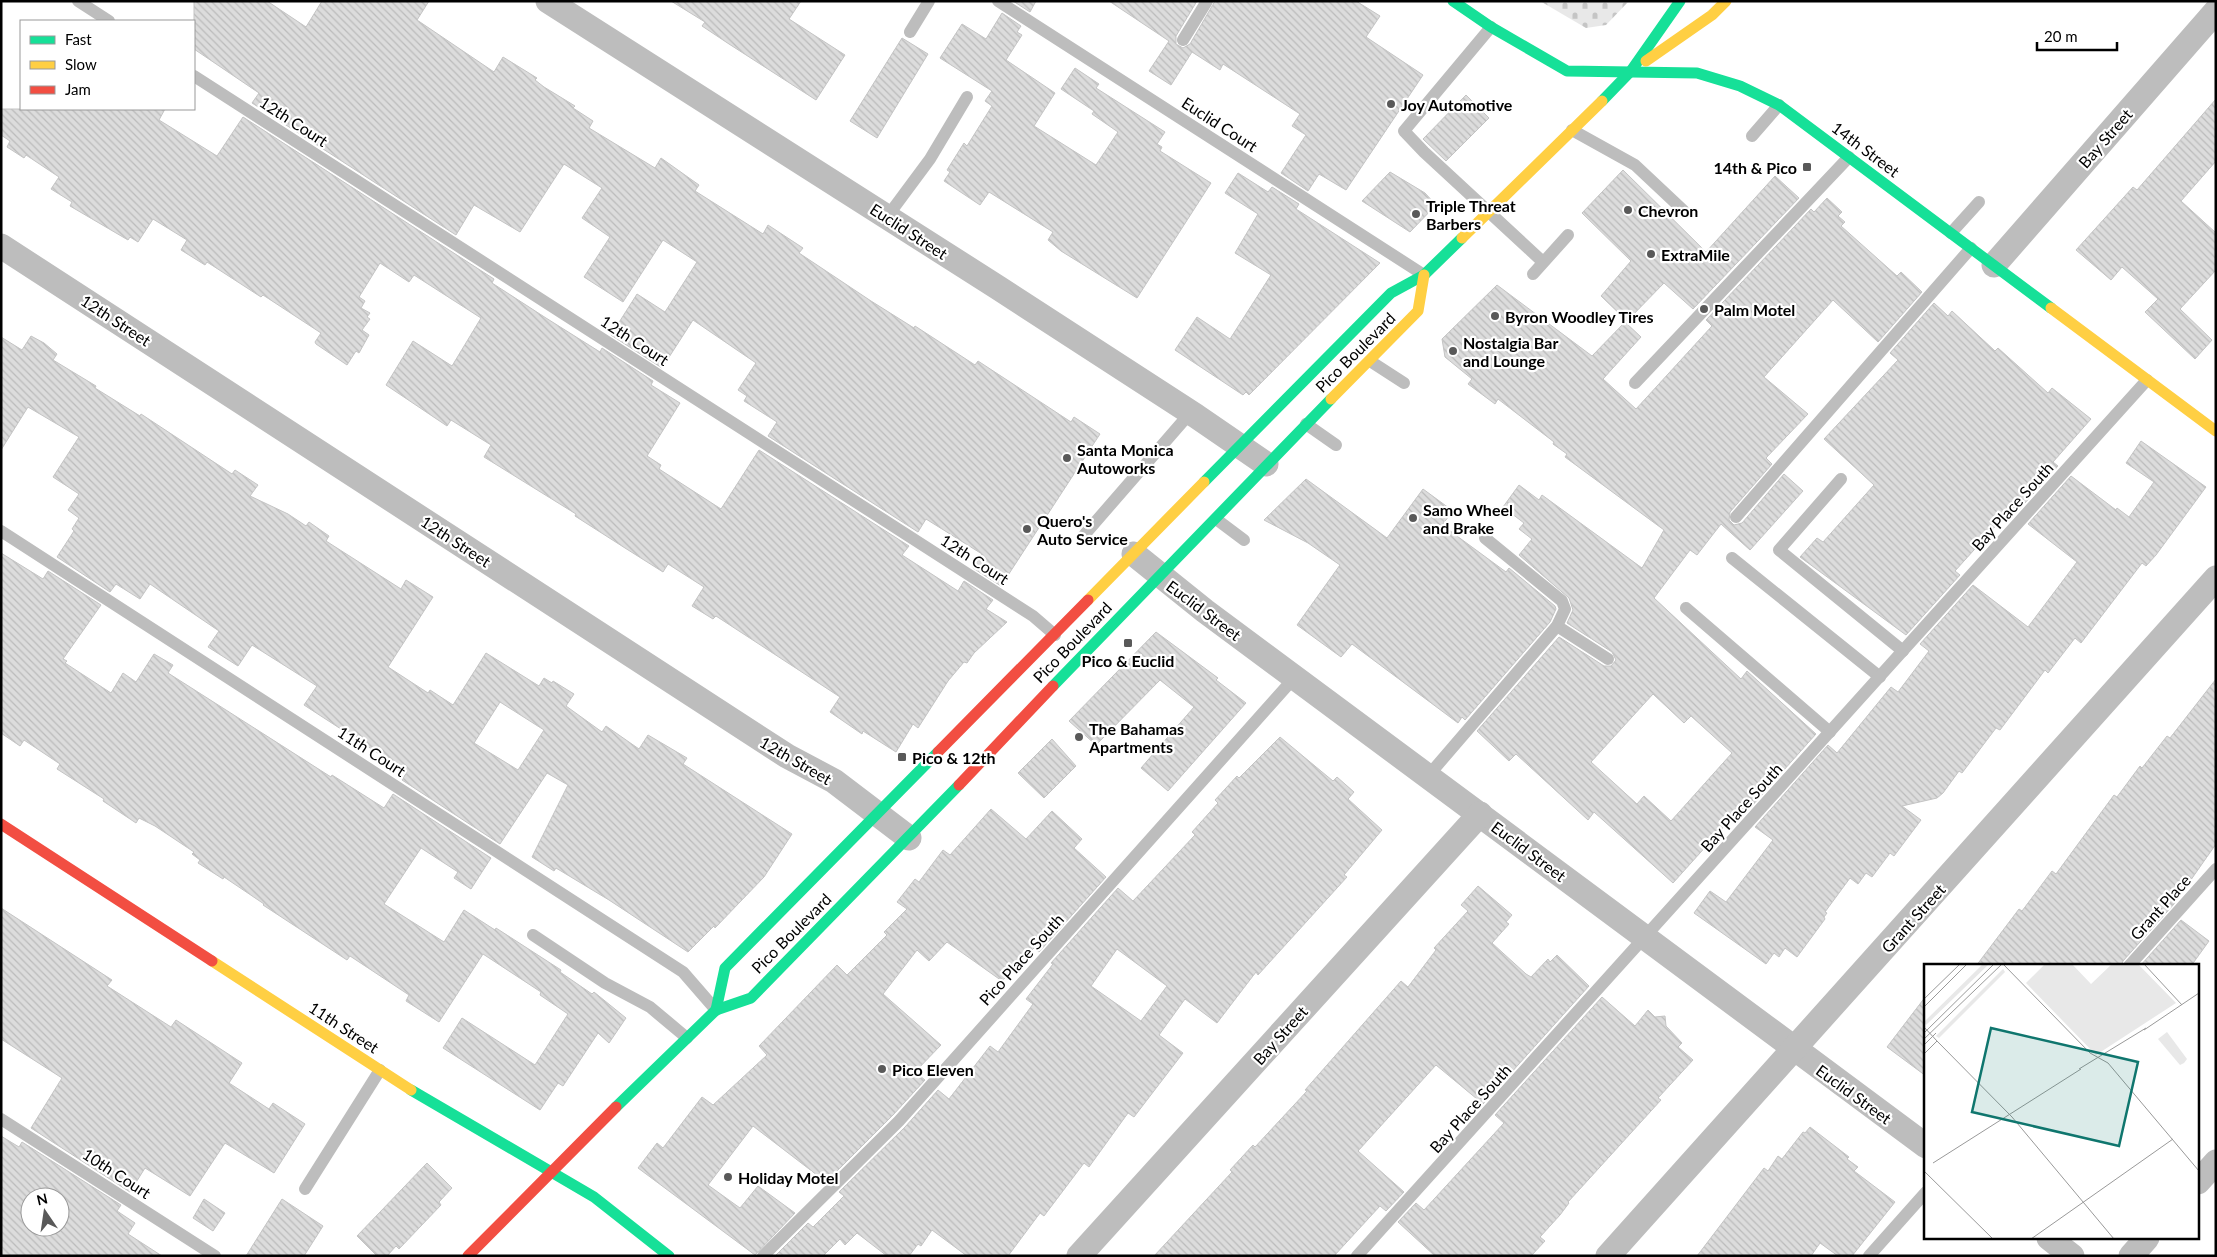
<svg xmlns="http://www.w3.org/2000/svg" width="2217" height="1257" viewBox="0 0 2217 1257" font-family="Lato,sans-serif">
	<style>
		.cemetery { fill: url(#cemetery-stones) }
		.building { fill: url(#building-back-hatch); stroke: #c4c4c4; fill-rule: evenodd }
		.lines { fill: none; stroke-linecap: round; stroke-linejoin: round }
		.lane { stroke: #bdbdbd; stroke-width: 12 }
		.street { stroke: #bdbdbd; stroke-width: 25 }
		.fast { stroke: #16e098; stroke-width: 11 }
		.slow { stroke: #ffcf43; stroke-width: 11 }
		.jam { stroke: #f24e42; stroke-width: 11 }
		.poi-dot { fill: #595959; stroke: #fff; stroke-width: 2 }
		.labels { text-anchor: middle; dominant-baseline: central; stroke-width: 4.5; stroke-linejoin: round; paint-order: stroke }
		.poi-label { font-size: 16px; font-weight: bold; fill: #000; stroke: #fff; text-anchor: start }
		.street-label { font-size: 16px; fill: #000; stroke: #fff }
		.inset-road { fill: none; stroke: #999; stroke-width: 1 }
		.view { fill: #0f766e; fill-opacity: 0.15; stroke: #0f766e; stroke-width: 2.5 }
		.inset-edge { fill: none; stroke: #000; stroke-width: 2.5 }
	</style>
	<defs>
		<pattern id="cemetery-stones" width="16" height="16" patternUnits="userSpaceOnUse" patternTransform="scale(1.25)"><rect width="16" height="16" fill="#e8e8e8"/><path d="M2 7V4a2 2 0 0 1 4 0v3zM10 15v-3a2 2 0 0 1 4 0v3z" fill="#c5c5c5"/></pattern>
		<pattern id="building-back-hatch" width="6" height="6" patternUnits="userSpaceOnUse" patternTransform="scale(1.25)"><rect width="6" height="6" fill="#dcdcdc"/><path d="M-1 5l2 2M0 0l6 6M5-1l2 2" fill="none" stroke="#bbb"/></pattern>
	</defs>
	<rect width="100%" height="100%" fill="#fff"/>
	<polygon class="cemetery" points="1540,1 1629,1 1606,25 1586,28"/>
	<g class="building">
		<polygon points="194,1 267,1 306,27 322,1 429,1 417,20 494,72 503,57 537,78 535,80 544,87 575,106 573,108 593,121 589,128 655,168 661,158 699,185 695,191 763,234 768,225 803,248 799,253 871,301 914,328 915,326 975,365 978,361 1071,422 1074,417 1100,434 1001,586 973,568 982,554 926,519 918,532 768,436 777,422 744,401 747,396 738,390 756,363 693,320 662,368 611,335 637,294 665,312 697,262 663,240 623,302 584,277 610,237 582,218 602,188 564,164 520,232 474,205 456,235 252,103 259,93 194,49"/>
		<polygon points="671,1 801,1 789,19 845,55 816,100 729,44 702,26 705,22"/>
		<polygon points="1013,1 1036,1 1030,12"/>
		<polygon points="1109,1 1197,1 1176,36 1176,44 1183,48 1190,44 1215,1 1356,1 1380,16 1366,37 1423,75 1346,190 1319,174 1308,191 1281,173 1306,135 1292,126 1300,114 1223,64 1220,70 1192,52 1171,85 1149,71 1169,41"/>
		<polygon points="1002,13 1021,26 1017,32 1022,35 1006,60 1055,93 1034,126 1096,165 1118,132 1092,114 1094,111 1061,89 1075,68 1099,84 1096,88 1165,132 1157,144 1162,147 1160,151 1211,183 1137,298 1061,251 1048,240 1053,232 989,192 980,205 944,181 950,172 947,170 964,143 967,146 992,106 985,101 992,91 940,58 962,24 986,39"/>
		<polygon points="902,38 928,54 877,138 850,121"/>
		<polygon points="1466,95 1489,118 1446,161 1423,139"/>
		<polygon points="2216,99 2216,161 2181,201 2216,233 2216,270 2180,309 2212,340 2195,359 2145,312 2158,299 2122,267 2111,280 2076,250 2133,187 2137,190"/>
		<polygon points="1,109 165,109 159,120 217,156 243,117 494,279 492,283 546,318 600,352 602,348 653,381 651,385 680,403 647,456 661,465 659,469 721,509 759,450 909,546 902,555 958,591 964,581 993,600 986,609 1007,622 974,653 967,663 964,662 948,681 918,728 913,724 896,752 863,731 862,734 830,712 840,697 716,616 713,619 692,606 704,587 668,564 663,572 625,548 575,516 576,514 484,457 491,445 451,420 447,426 386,385 413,341 452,366 481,318 414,275 409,282 380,263 359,297 365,301 361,308 370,313 367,317 370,319 362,330 369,335 359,353 356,351 347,365 316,344 315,342 321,333 263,295 261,297 207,262 205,265 181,250 187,240 153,219 138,242 130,237 128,240 70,206 72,202 51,189 59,177 26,155 24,158 7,147 10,141 1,135"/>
		<polygon points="1623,170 1706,252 1775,176 1799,198 1693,309 1664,283 1627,321 1601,296 1631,261 1582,213"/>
		<polygon points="1390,172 1425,193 1436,205 1410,232 1362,201"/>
		<polygon points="1238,173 1268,192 1272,187 1299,204 1296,209 1380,263 1249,395 1246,392 1243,395 1175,350 1197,317 1230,339 1271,275 1235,253 1258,214 1225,193"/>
		<path d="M 1827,198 L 1842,212 L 1838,216 L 1845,222 L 1841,226 L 1897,276 L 1901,272 L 1922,292 L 1878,342 L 1833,300 L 1764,377 L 1808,414 L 1766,458 L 1772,464 L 1730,512 L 1729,520 L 1734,525 L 1742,523 L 1784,474 L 1803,491 L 1750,550 L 1721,524 L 1697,555 L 1690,550 L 1654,598 L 1741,679 L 1747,671 L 1816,734 L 1742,817 L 1736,813 L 1673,883 L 1594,812 L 1588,820 L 1516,754 L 1509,761 L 1477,731 L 1559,637 L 1604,666 L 1611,666 L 1616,660 L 1612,652 L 1567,623 L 1573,610 L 1569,598 L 1519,555 L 1532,539 L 1519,529 L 1524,523 L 1503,507 L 1519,485 L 1539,500 L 1542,495 L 1642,568 L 1664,530 L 1565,457 L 1567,454 L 1553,444 L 1554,442 L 1498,399 L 1495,404 L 1468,384 L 1472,379 L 1445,357 L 1442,339 L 1497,285 L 1592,356 L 1625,322 L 1641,337 L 1603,379 L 1636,409 L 1712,326 L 1706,320 L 1811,209 L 1814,212 ZM 1653,694 L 1684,723 L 1691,716 L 1732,753 L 1671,821 L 1644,796 L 1637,804 L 1591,762 Z"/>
		<polygon points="1934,303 1948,316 1952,311 1995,351 1998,348 2048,393 2052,388 2091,419 2053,462 2058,466 2015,514 2010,510 1955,571 1960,575 1906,635 1800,557 1817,538 1823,542 1874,485 1824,439 1898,360 1890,353"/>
		<path d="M 31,336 L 44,343 L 57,354 L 53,360 L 96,386 L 95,388 L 140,416 L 141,414 L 232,474 L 235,470 L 258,485 L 250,496 L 288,514 L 306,526 L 309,522 L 329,536 L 326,541 L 401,589 L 406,580 L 433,597 L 388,667 L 428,693 L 430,690 L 453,705 L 486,653 L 539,686 L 544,678 L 552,683 L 553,681 L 574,694 L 566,706 L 602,732 L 606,726 L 639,749 L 648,735 L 687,758 L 683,764 L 792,834 L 764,877 L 715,928 L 714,926 L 688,952 L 609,900 L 556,868 L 554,871 L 532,857 L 568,785 L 547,773 L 500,844 L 402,780 L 407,772 L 304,705 L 317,686 L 252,645 L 238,666 L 208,647 L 219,631 L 150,584 L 140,599 L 116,584 L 110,592 L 57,557 L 74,531 L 72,529 L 79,518 L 68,510 L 79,494 L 53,477 L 79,437 L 28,407 L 1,450 L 1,337 L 22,350 ZM 500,702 L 544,730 L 518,770 L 474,743 Z"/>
		<polygon points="2141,441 2206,487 2156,555 2146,566 2142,563 2081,643 2075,638 2048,673 2045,670 2000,730 1996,728 1962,773 1959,771 1943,793 1937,798 1902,806 1921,820 1894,856 1890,853 1872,877 1866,873 1858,884 1850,878 1825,912 1827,913 1824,917 1825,919 1797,957 1785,948 1779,957 1774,953 1766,964 1694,913 1710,891 1726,902 1773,840 1755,827 1828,745 1837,753 1891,687 1898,692 1929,651 1920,644 1973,585 2028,627 2077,562 2028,524 2071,476 2116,510 2117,508 2129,517 2154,482 2126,463"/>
		<polygon points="1306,479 1387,538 1423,489 1453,511 1442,525 1506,572 1509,568 1555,606 1556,609 1550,622 1465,720 1462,717 1458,723 1352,644 1341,657 1297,625 1340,565 1308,543 1264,520"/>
		<polygon points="1,553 43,579 48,571 101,605 63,659 67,661 65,663 111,693 123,673 136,682 154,654 173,665 168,673 331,777 332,775 384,808 393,794 491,858 471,889 454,878 458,872 421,848 384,904 444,942 464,910 495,930 496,928 561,970 560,972 592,994 594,992 626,1018 609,1043 598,1033 563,1086 558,1083 540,1110 443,1048 462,1018 535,1065 568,1014 540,995 541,992 483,954 439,1022 406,1001 409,995 350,956 347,960 263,905 264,904 224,877 223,879 198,863 200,860 192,854 194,852 155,826 139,818 136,823 103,801 104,799 57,769 60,764 24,740 20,746 1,733"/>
		<polygon points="1156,632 1218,678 1216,680 1246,703 1168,791 1141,768 1194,707 1160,680 1096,745 1069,721"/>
		<polygon points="2216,679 2216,844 2174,904 2123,961 2121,966 1976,966 2019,909 2022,911 2052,871 2056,874 2114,795 2117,797 2140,766 2142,768 2167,736 2170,738"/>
		<path d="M 1280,737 L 1333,781 L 1337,777 L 1354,792 L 1348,799 L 1382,830 L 1344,875 L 1347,877 L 1258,975 L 1256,972 L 1217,1023 L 1185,999 L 1159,1035 L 1183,1053 L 1134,1117 L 1128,1113 L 1089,1167 L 1084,1163 L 1044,1216 L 1040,1213 L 1008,1256 L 967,1256 L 932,1230 L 921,1246 L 918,1244 L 909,1256 L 887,1256 L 857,1233 L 845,1245 L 840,1239 L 823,1256 L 775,1256 L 808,1223 L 813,1227 L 844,1196 L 839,1192 L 905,1127 L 938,1090 L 949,1099 L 990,1046 L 998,1052 L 1033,1004 L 1026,999 L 1053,964 L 1051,963 L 1118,888 L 1133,901 L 1195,835 L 1192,832 L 1218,803 L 1215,800 L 1237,776 L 1239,778 ZM 1117,949 L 1167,986 L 1141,1021 L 1091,986 Z"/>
		<polygon points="1052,739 1076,766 1044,798 1018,773"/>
		<polygon points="991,809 1026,839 1052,811 1082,839 1074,848 1106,877 1039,952 1034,948 1002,981 947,942 929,961 917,950 883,994 941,1045 915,1072 925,1080 893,1115 826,1182 753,1126 708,1185 740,1208 758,1186 795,1213 755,1255 638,1168 657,1143 663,1148 702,1097 713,1105 767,1055 759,1046 837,965 847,975 887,935 884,932 907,909 897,902 915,879 919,882 943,850 950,855"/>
		<polygon points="1478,886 1512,915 1506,922 1509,924 1492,943 1526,974 1531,977 1548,959 1550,962 1557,955 1589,986 1483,1104 1436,1065 1358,1151 1404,1192 1386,1211 1380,1206 1334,1256 1154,1256 1232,1172 1230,1170 1253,1145 1255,1147 1307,1091 1305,1090 1401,981 1408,987 1436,950 1434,948 1468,911 1461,905"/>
		<polygon points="1,908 112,980 107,986 171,1027 176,1020 242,1063 229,1083 269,1109 273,1103 305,1124 274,1173 225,1143 190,1196 145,1168 130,1192 31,1128 62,1078 1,1039"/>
		<polygon points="2181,920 2209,941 2191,966 2140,966"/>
		<polygon points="1926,996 1926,1076 1887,1047"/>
		<polygon points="1602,997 1635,1026 1648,1010 1655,1017 1665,1016 1666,1026 1682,1043 1678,1047 1693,1060 1658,1098 1661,1100 1568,1202 1569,1203 1560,1215 1540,1237 1545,1241 1531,1256 1435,1256 1398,1222 1416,1203 1424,1210 1504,1123 1495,1115"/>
		<polygon points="1810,1127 1849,1157 1847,1159 1858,1167 1854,1171 1895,1202 1852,1256 1838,1256 1820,1243 1811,1256 1697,1256 1764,1168 1768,1171 1778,1156 1782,1159 1803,1132 1805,1133"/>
		<path d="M 1,1136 L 19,1147 L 22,1142 L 121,1205 L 117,1211 L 135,1223 L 128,1234 L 162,1256 L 1,1256 ZM 30,1197 L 60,1197 L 60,1227 L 30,1227 Z"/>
		<polygon points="427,1163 452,1188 439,1202 441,1205 399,1249 396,1246 387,1256 377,1256 357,1236"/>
		<polygon points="204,1199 225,1213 213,1231 193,1218"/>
		<polygon points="282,1199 323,1226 304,1256 246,1256"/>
	</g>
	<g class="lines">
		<g class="lane">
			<polyline points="78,1 109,21"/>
			<polyline points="998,1 1424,275"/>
			<polyline points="1491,27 1404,131 1424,152 1543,262"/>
			<polyline points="910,32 929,1"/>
			<polyline points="1183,40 1207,1"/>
			<polyline points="194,76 1033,616 1055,635"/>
			<polyline points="1572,130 1635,165 1684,211"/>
			<polyline points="1752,136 1779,105"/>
			<polyline points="887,217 930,159 967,97"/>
			<polyline points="1951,233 1979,202"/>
			<polyline points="1533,274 1568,235"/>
			<polyline points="1370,361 1404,383"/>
			<polyline points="1635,383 1849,157"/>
			<polyline points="1306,424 1336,445"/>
			<polyline points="1841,479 1779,550 1903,651"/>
			<polyline points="1736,517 1971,248"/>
			<polyline points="1216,519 1244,540"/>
			<polyline points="1,531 683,972 716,1010"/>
			<polyline points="1085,534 1191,412"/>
			<polyline points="1732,558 1880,677"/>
			<polyline points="1686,608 1830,732"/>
			<polyline points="1557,626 1608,659"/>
			<polyline points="1428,776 1557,626 1565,609 1562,601 1485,538"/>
			<polyline points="533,935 605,983 650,1007 687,1038"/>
			<polyline points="2129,966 2216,869"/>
			<polyline points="1,1119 215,1256"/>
			<polyline points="305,1189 380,1070"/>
			<polyline points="763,1256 899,1121 1295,677"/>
			<polyline points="1357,1256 2147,380"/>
			<polyline points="1869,1256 1926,1192"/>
		</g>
		<g class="street">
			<polyline points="548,1 997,287 1196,416 1266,464"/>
			<polyline points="1,246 787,756 834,781 909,838"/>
			<polyline points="1994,265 2216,11"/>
			<polyline points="1134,554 1205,611 1926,1146"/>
			<polyline points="2198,1182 2216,1162"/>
			<polyline points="2049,1238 2072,1256"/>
			<polyline points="1079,1256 1480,814"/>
			<polyline points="1608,1256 2216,578"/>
			<polyline points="2131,1256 2147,1238"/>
		</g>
		<g class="fast">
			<polyline points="1453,1 1491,27 1567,71 1697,73 1740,86 1779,105 2051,308"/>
			<polyline points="1602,101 1631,71 1680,1"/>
			<polyline points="1204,482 1391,293 1424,275 1462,238"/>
			<polyline points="1053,686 1331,399"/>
			<polyline points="716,1010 725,968 938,752"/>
			<polyline points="411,1090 594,1197 669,1256"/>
			<polyline points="616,1107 716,1010 751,998 959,785"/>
		</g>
		<g class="slow">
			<polyline points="1646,61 1712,15 1726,1"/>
			<polyline points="1462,238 1602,101"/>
			<polyline points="2051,308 2216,431"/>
			<polyline points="1331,399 1418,311 1424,275"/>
			<polyline points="1088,600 1204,482"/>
			<polyline points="212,961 411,1090"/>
		</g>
		<g class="jam">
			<polyline points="938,752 1088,600"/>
			<polyline points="959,785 1053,686"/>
			<polyline points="1,824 212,961"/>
			<polyline points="468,1256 616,1107"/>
		</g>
	</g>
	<g class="poi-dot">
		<circle cx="1391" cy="104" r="5"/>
		<rect x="1802" y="162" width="10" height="10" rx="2.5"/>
		<circle cx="1628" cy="210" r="5"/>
		<circle cx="1416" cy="214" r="5"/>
		<circle cx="1651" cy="254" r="5"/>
		<circle cx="1704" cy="309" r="5"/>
		<circle cx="1495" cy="316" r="5"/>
		<circle cx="1453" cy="351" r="5"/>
		<circle cx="1067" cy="458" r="5"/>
		<circle cx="1413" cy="518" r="5"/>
		<circle cx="1027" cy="529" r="5"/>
		<rect x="1123" y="638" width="10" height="10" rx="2.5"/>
		<circle cx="1079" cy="737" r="5"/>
		<rect x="897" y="752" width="10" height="10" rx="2.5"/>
		<circle cx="882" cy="1069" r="5"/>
		<circle cx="728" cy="1177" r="5"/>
	</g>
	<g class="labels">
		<g class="poi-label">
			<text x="1401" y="104">Joy Automotive</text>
			<text x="1797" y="167" text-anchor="end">14th &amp; Pico</text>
			<text x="1426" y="205">Triple Threat<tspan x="1426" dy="18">Barbers</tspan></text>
			<text x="1638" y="210">Chevron</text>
			<text x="1661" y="254">ExtraMile</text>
			<text x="1714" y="309">Palm Motel</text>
			<text x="1505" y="316">Byron Woodley Tires</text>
			<text x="1463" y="342">Nostalgia Bar<tspan x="1463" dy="18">and Lounge</tspan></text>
			<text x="1077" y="449">Santa Monica<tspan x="1077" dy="18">Autoworks</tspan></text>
			<text x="1423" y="509">Samo Wheel<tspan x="1423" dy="18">and Brake</tspan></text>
			<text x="1037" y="520">Quero's<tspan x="1037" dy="18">Auto Service</tspan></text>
			<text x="1128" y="660" text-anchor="middle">Pico &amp; Euclid</text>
			<text x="1089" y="728">The Bahamas<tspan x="1089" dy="18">Apartments</tspan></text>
			<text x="912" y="757">Pico &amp; 12th</text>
			<text x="892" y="1069">Pico Eleven</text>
			<text x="738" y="1177">Holiday Motel</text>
		</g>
		<g class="street-label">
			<text transform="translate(294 121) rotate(33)">12th Court</text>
			<text transform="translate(1220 124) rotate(33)">Euclid Court</text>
			<text transform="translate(2105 138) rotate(-49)">Bay Street</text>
			<text transform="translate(1866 149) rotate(37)">14th Street</text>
			<text transform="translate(909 231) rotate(33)">Euclid Street</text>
			<text transform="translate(116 320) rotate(33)">12th Street</text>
			<text transform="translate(635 340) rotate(33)">12th Court</text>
			<text transform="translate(1355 352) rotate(-45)">Pico Boulevard</text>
			<text transform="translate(2012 506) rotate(-48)">Bay Place South</text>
			<text transform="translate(456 541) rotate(33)">12th Street</text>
			<text transform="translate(975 559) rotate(33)">12th Court</text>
			<text transform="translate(1204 610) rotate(37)">Euclid Street</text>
			<text transform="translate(1072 642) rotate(-46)">Pico Boulevard</text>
			<text transform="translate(372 751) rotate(33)">11th Court</text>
			<text transform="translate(796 760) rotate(30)">12th Street</text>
			<text transform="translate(1741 807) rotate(-48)">Bay Place South</text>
			<text transform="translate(1529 851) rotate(37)">Euclid Street</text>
			<text transform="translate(2160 907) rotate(-48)">Grant Place</text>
			<text transform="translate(1913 918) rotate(-48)">Grant Street</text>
			<text transform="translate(791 933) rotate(-45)">Pico Boulevard</text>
			<text transform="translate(1021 959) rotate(-48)">Pico Place South</text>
			<text transform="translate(344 1027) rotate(33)">11th Street</text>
			<text transform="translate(1280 1035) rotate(-48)">Bay Street</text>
			<text transform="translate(1854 1094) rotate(36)">Euclid Street</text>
			<text transform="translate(1470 1108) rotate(-48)">Bay Place South</text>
			<text transform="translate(117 1173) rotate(33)">10th Court</text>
		</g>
	</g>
	<g transform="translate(1924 964)">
		<rect width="275" height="275" fill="#fff"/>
		<path d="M 59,0 L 65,0 L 2,61 L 0,58 ZM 79,5 L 81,8 L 15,74 L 12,72 Z" fill="#e8e8e8"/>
		<path d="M 121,0 L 148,0 L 167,20 L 188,0 L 214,0 L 252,39 L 172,91 L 102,19 Z" fill="#e8e8e8"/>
		<path d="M 243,68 L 263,95 L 260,99 L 256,101 L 234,75 Z" fill="#e8e8e8"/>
		<path class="inset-road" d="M 79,0 L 166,89 L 184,99 L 275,207M 220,0 L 258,41M 0,35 L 36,0M 0,43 L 43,0M 0,63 L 13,77 L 0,90M 220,66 L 275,29M 0,69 L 70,0M 0,75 L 78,0M 13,77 L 88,153 L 190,275M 0,81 L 12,69M 155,105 L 222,64M 9,199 L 157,105M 0,207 L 69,275M 107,275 L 249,175"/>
		<path class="view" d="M 67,64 L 214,98 L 195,182 L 48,148 Z"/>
		<rect width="275" height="275" class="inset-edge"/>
	</g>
	<rect width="2217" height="1257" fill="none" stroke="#000000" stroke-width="5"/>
	<rect x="20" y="20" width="175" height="90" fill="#ffffff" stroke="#999999"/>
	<rect x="30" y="36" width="25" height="8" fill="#16e098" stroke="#999999"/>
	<text x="65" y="45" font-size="15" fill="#000000">Fast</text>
	<rect x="30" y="61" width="25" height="8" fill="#ffcf43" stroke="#999999"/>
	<text x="65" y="70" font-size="15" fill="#000000">Slow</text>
	<rect x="30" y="86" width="25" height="8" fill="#f24e42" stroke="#999999"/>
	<text x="65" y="95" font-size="15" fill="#000000">Jam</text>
	<g transform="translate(45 1212) rotate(347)"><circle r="24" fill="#ffffff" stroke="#999999"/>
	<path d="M0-4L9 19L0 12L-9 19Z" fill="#595959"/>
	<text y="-8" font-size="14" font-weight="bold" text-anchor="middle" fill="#000000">N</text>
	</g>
	<path d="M2037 42v8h80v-8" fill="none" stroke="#000000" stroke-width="2.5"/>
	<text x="2044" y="42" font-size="15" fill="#000000" stroke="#ffffff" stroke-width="4" paint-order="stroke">20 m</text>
</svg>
